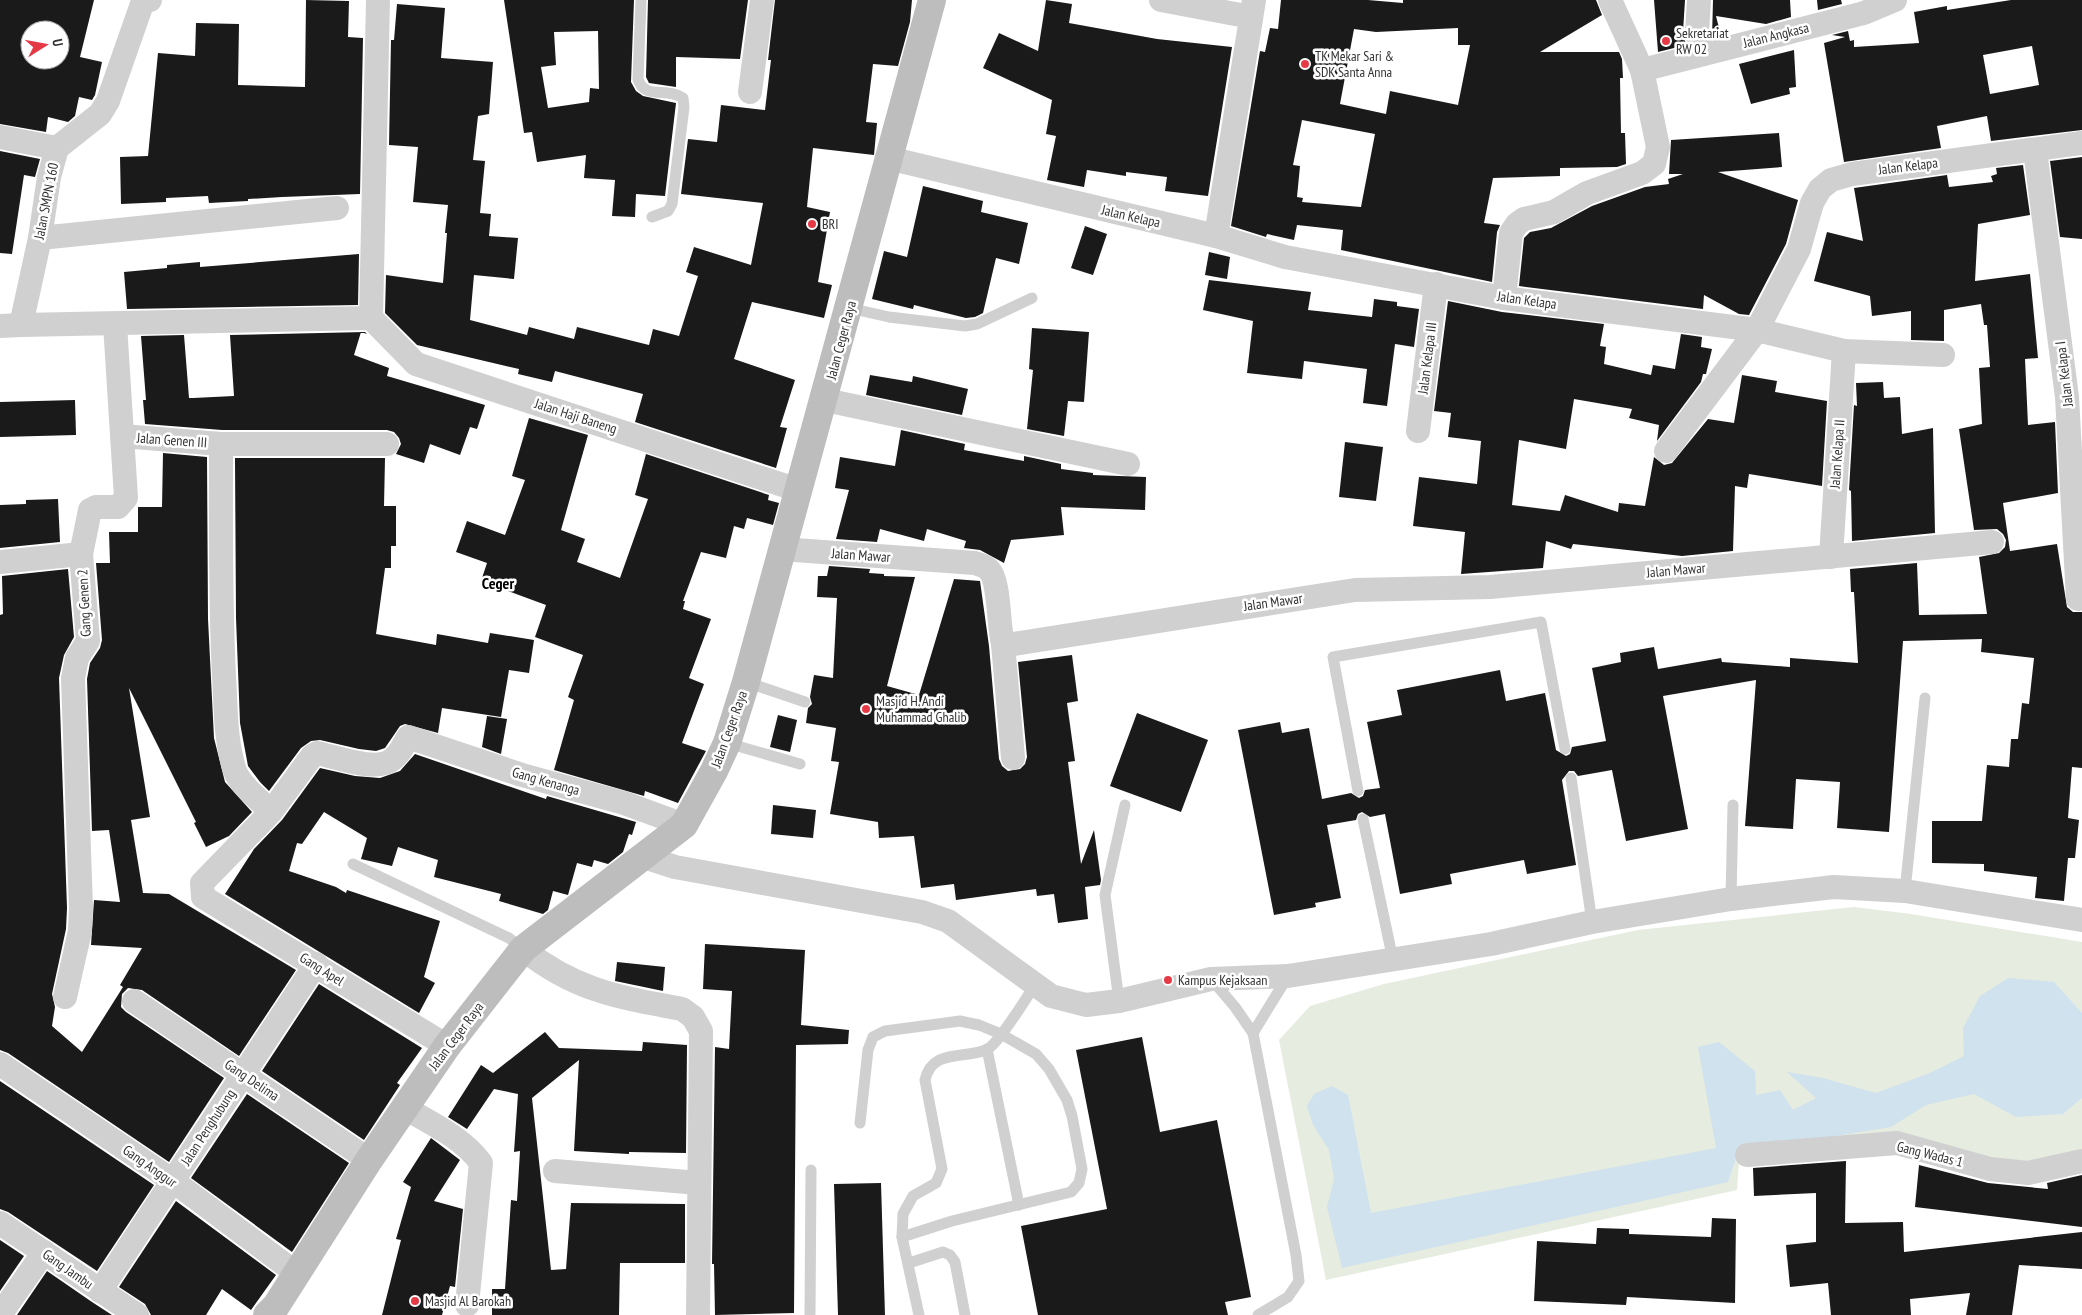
<svg xmlns="http://www.w3.org/2000/svg" width="2082" height="1315" viewBox="0 0 2082 1315" font-family="'PT Sans Narrow',sans-serif">
	<style>
		.green { fill: #e6ecdf }
		.water { fill: #cfe2ee }
		.building { fill: #1a1a1a; fill-rule: evenodd }
		.lines { fill: none; stroke-linecap: round; stroke-linejoin: round }
		.lane { stroke: #d0d0d0; stroke-width: 11 }
		.street { stroke: #d0d0d0; stroke-width: 24 }
		.secondary { stroke: #bdbdbd; stroke-width: 28 }
		.poi-dot { fill: #e63946; stroke: #fff; stroke-width: 2 }
		.labels { text-anchor: middle; dominant-baseline: central; stroke-width: 5; stroke-linejoin: round; paint-order: stroke }
		.poi-label { font-size: 14px; fill: #333; stroke: #fff; text-anchor: start }
		.street-label { font-size: 14px; fill: #333; stroke: #fff }
		.quarter-label { font-size: 16px; font-weight: bold; fill: #000; stroke: #fff }
	</style>
	<rect width="100%" height="100%" fill="#fff"/>
	<polygon class="green" points="1854,907 1911,914 2082,942 2082,1162 2044,1166 1897,1143 1739,1161 1737,1190 1326,1280 1279,1040 1310,1006 1384,984 1638,930"/>
	<polygon class="water" points="2008,978 2054,982 2082,1013 2082,1098 2063,1114 2016,1117 1974,1094 1926,1105 1891,1127 1738,1152 1728,1182 1342,1268 1327,1207 1334,1179 1329,1150 1313,1125 1307,1106 1314,1094 1332,1086 1348,1095 1371,1213 1716,1148 1698,1047 1719,1042 1755,1071 1756,1095 1780,1090 1793,1110 1816,1098 1787,1072 1823,1078 1876,1093 1930,1073 1964,1056 1963,1028 1980,996"/>
	<g class="building">
		<path d="M 0,0 L 94,0 L 80,57 L 102,62 L 95,95 L 92,100 L 79,97 L 75,116 L 68,122 L 48,117 L 46,132 L 0,124 ZM 30,30 L 60,30 L 60,60 L 30,60 Z"/>
		<polygon points="306,0 349,1 348,37 363,38 360,194 282,197 248,199 248,201 209,203 208,196 166,198 166,202 121,204 120,157 148,156 158,53 195,56 196,23 239,24 238,85 305,87"/>
		<path d="M 504,0 L 634,0 L 631,82 L 636,91 L 643,96 L 676,103 L 665,196 L 636,194 L 635,217 L 612,216 L 615,180 L 584,178 L 586,155 L 537,162 L 532,132 L 524,133 ZM 598,31 L 599,89 L 590,88 L 589,102 L 548,108 L 541,67 L 556,65 L 554,32 Z"/>
		<polygon points="648,0 748,0 740,59 676,57 676,87 649,83 646,77"/>
		<polygon points="775,0 912,0 910,22 898,66 873,64 866,122 877,123 874,155 813,148 807,207 830,212 818,282 832,285 824,318 752,302 734,359 795,380 780,427 787,428 776,468 635,422 643,394 555,371 552,382 518,374 519,369 417,345 385,313 386,275 443,283 447,233 445,233 448,205 413,202 418,147 389,145 391,40 394,40 397,4 445,8 441,58 493,62 489,114 478,116 473,160 485,161 480,213 491,214 489,236 518,238 514,279 474,275 470,320 527,335 529,327 574,339 577,327 649,345 653,329 679,336 698,276 686,272 694,247 751,265 763,203 681,194 688,139 717,142 721,105 765,110 771,60 768,60"/>
		<polygon points="1046,0 1072,4 1069,23 1157,39 1232,47 1208,196 1165,191 1167,177 1126,172 1126,176 1087,170 1084,187 1047,180 1056,136 1046,134 1052,100 983,68 999,33 1038,51"/>
		<path d="M 1281,0 L 1368,0 L 1403,3 L 1403,0 L 1596,0 L 1602,15 L 1540,52 L 1619,52 L 1622,59 L 1623,78 L 1620,78 L 1621,133 L 1625,133 L 1626,164 L 1617,167 L 1560,168 L 1560,176 L 1493,178 L 1484,223 L 1500,225 L 1497,232 L 1492,282 L 1341,250 L 1343,230 L 1297,225 L 1294,240 L 1267,234 L 1266,237 L 1231,226 L 1260,51 L 1265,52 L 1270,28 L 1278,29 ZM 1458,28 L 1458,45 L 1470,45 L 1458,105 L 1390,91 L 1386,114 L 1340,104 L 1354,29 L 1376,32 ZM 1302,120 L 1375,134 L 1361,207 L 1302,202 L 1303,198 L 1297,197 L 1300,166 L 1293,165 Z"/>
		<polygon points="1654,0 1685,0 1683,32 1686,45 1658,52"/>
		<polygon points="1713,0 1790,0 1791,17 1766,24 1716,16 1721,36 1712,38"/>
		<polygon points="1817,0 1841,0 1842,4 1818,10"/>
		<path d="M 2011,0 L 2082,0 L 2082,130 L 1991,141 L 1987,116 L 1937,126 L 1941,148 L 1844,162 L 1824,43 L 1845,37 L 1832,35 L 1848,31 L 1850,41 L 1854,40 L 1854,47 L 1919,43 L 1914,12 L 1947,6 L 1947,10 ZM 2032,46 L 2039,85 L 1990,94 L 1983,55 Z"/>
		<polygon points="1794,50 1796,87 1789,88 1790,94 1751,104 1739,64"/>
		<polygon points="1779,133 1782,167 1718,172 1798,200 1786,244 1749,315 1739,314 1704,295 1703,309 1519,286 1524,238 1530,232 1551,228 1592,206 1645,187 1669,184 1668,179 1683,174 1669,174 1671,140"/>
		<polygon points="0,151 40,159 35,177 24,175 12,254 0,253"/>
		<polygon points="2082,157 2082,239 2060,237 2050,161"/>
		<polygon points="2023,165 2030,215 1978,224 1975,281 2030,274 2038,358 2025,359 2028,425 2055,422 2058,493 2003,503 2010,551 2057,544 2067,607 2073,612 2082,612 2082,768 2072,767 2068,818 2079,820 2075,858 2068,858 2064,901 2035,898 2037,877 1984,871 1984,864 1932,863 1932,821 1982,821 1987,765 2009,767 2011,739 2018,739 2022,703 2029,704 2034,658 1981,652 1982,639 1903,641 1889,832 1837,828 1840,782 1796,779 1793,829 1745,826 1756,680 1663,696 1688,829 1626,841 1612,770 1578,776 1574,771 1569,771 1562,780 1576,865 1527,874 1524,860 1450,874 1452,884 1400,894 1385,814 1370,817 1362,812 1358,814 1356,820 1327,825 1341,898 1315,903 1316,907 1274,915 1238,730 1280,722 1282,733 1309,728 1322,799 1351,793 1359,798 1363,796 1365,790 1380,788 1367,722 1402,715 1397,690 1500,670 1506,701 1545,693 1556,750 1566,756 1570,754 1572,747 1606,741 1592,668 1621,662 1620,653 1654,647 1658,669 1721,658 1722,662 1790,667 1790,658 1858,663 1854,592 1851,592 1850,569 1917,563 1919,615 1987,614 1979,557 1999,553 2005,547 2006,540 2003,534 1997,529 1974,530 1959,429 1982,424 1979,368 1990,367 1987,325 1984,325 1981,304 1944,310 1944,341 1911,340 1911,311 1872,316 1870,296 1814,281 1827,232 1863,241 1854,188 1947,175 1949,187 1993,182 1991,176 1997,174 1996,168"/>
		<polygon points="923,186 983,201 981,212 1028,223 1019,264 996,258 983,313 975,317 966,318 914,305 913,309 872,299 884,251 907,257"/>
		<polygon points="1085,226 1107,234 1093,275 1071,268"/>
		<polygon points="1209,252 1230,257 1227,279 1205,275"/>
		<polygon points="359,254 358,305 127,309 124,272 167,268 167,265 200,262 200,267"/>
		<polygon points="1209,280 1311,292 1308,310 1372,317 1374,299 1397,302 1397,306 1419,309 1414,347 1395,344 1387,406 1363,403 1367,369 1304,361 1302,379 1247,373 1253,321 1203,310"/>
		<polygon points="1448,301 1502,312 1604,324 1600,346 1606,347 1604,364 1651,375 1653,365 1675,369 1681,334 1702,337 1701,347 1712,349 1706,374 1703,374 1701,382 1657,441 1659,425 1629,418 1632,409 1574,399 1566,449 1519,440 1512,505 1560,511 1565,495 1618,512 1619,503 1645,506 1654,457 1664,465 1672,463 1708,419 1734,423 1742,375 1777,381 1775,392 1827,401 1822,486 1749,474 1747,488 1735,486 1733,551 1682,556 1573,544 1571,549 1546,541 1543,568 1461,574 1465,532 1413,526 1419,477 1477,484 1481,441 1448,437 1451,413 1434,411"/>
		<polygon points="1032,328 1089,332 1084,402 1068,401 1064,436 1027,429 1033,370 1029,369"/>
		<polygon points="361,332 354,355 389,368 387,376 485,405 477,429 470,427 460,455 430,444 424,463 396,454 401,444 399,438 394,432 387,430 222,430 145,424 143,400 146,400 141,336 184,335 189,398 193,398 234,396 230,335 365,332 367,334"/>
		<polygon points="870,375 912,382 913,376 968,389 962,415 866,395"/>
		<polygon points="1883,382 1884,398 1900,397 1902,434 1933,428 1935,533 1852,541 1851,491 1849,490 1854,405 1857,406 1856,383"/>
		<polygon points="75,400 76,435 0,437 0,402"/>
		<polygon points="529,418 588,435 561,530 585,539 577,562 620,578 648,499 635,495 646,454 769,495 768,500 779,503 773,525 747,518 744,529 734,526 726,558 701,552 683,601 685,601 683,609 711,619 689,678 704,684 682,743 706,751 678,803 645,791 644,796 554,770 574,700 568,697 583,655 535,637 546,605 481,581 487,563 456,552 467,521 505,535 525,480 512,476"/>
		<polygon points="901,430 965,444 964,450 1024,461 1024,456 1061,464 1061,469 1093,473 1093,475 1146,477 1145,510 1061,507 1064,535 1011,540 1004,563 980,550 964,548 966,541 927,529 924,541 880,529 877,542 836,539 849,490 835,488 840,457 895,466"/>
		<polygon points="1345,442 1383,447 1376,501 1339,497"/>
		<polygon points="163,453 207,457 208,619 214,738 225,782 252,812 229,836 206,847 194,823 196,822 129,688 150,817 131,820 143,893 169,894 296,970 239,1056 142,990 128,988 122,994 121,1007 126,1012 224,1078 169,1162 8,1053 0,1050 0,615 3,614 2,576 68,569 74,637 64,655 59,678 67,908 66,929 52,994 55,1007 52,1026 82,1052 123,987 120,985 142,948 91,945 94,900 120,902 109,830 92,831 87,679 90,663 100,648 102,640 96,563 110,563 109,532 138,532 138,507 162,507"/>
		<polygon points="235,458 385,458 384,506 396,506 396,546 391,546 391,568 385,568 376,634 436,645 437,634 488,643 490,633 534,640 529,673 509,670 501,717 442,708 438,733 405,724 400,726 385,748 376,751 359,749 320,740 311,741 301,748 269,791 260,782 248,766 240,723 236,618"/>
		<polygon points="58,499 60,542 0,548 0,505 26,504 26,500"/>
		<polygon points="829,566 870,569 869,573 884,574 884,576 915,577 887,686 919,695 954,579 980,581 989,646 999,759 1002,766 1008,771 1020,769 1025,764 1027,757 1018,662 1072,655 1078,701 1067,703 1075,761 1068,762 1081,864 1094,830 1101,880 1100,885 1085,887 1088,919 1058,923 1054,894 1037,896 1036,889 956,900 954,884 921,888 914,836 879,838 878,822 830,814 839,762 831,761 836,728 806,723 808,708 812,704 810,697 814,675 833,678 837,598 817,597 818,576 827,576"/>
		<polygon points="1137,713 1208,740 1181,812 1110,786"/>
		<polygon points="778,715 797,720 790,752 770,747"/>
		<polygon points="487,716 507,719 501,754 482,747"/>
		<polygon points="415,754 546,799 547,796 636,822 632,835 629,834 623,852 608,864 594,860 592,867 577,863 568,895 553,891 548,910 543,914 499,901 501,894 434,877 438,860 398,847 392,866 361,859 367,838 324,812 302,844 297,843 289,871 336,887 346,893 347,890 440,921 424,977 435,983 419,1013 225,894 254,849 282,820 320,768 355,776 380,778 400,771"/>
		<polygon points="773,805 816,810 813,838 771,834"/>
		<polygon points="705,944 805,950 801,1025 849,1030 848,1044 796,1045 794,1313 715,1315 714,1264 712,1264 715,1047 729,1049 732,991 703,989"/>
		<polygon points="617,962 665,967 663,991 615,981"/>
		<polygon points="319,984 422,1048 397,1083 400,1085 364,1140 262,1071"/>
		<polygon points="545,1032 559,1048 642,1051 643,1042 687,1045 686,1153 629,1152 629,1154 574,1151 579,1060 532,1098 551,1270 566,1269 571,1203 685,1204 685,1263 620,1263 619,1315 492,1315 492,1289 505,1289 511,1200 517,1201 520,1151 514,1152 518,1094 494,1089 467,1129 448,1117 481,1065 493,1073"/>
		<polygon points="1142,1037 1160,1132 1217,1120 1251,1297 1225,1302 1228,1315 1038,1315 1021,1226 1107,1209 1076,1050"/>
		<polygon points="0,1081 154,1185 97,1271 8,1212 0,1209"/>
		<polygon points="247,1094 349,1163 292,1252 191,1178"/>
		<polygon points="431,1138 460,1160 434,1201 463,1209 455,1287 450,1286 442,1315 382,1315 401,1240 396,1239 411,1187 403,1182"/>
		<polygon points="1846,1161 1845,1223 1903,1222 1904,1252 2082,1232 2082,1269 2019,1265 2012,1315 1966,1315 1970,1293 1910,1299 1911,1315 1831,1315 1828,1283 1790,1287 1786,1245 1816,1242 1816,1193 1754,1196 1753,1168"/>
		<polygon points="1919,1165 1988,1183 2048,1189 2047,1183 2082,1175 2082,1227 1915,1207"/>
		<polygon points="881,1183 885,1315 838,1315 834,1184"/>
		<polygon points="176,1201 276,1275 251,1310 222,1289 206,1315 151,1315 145,1304 119,1287"/>
		<polygon points="1712,1218 1736,1219 1735,1303 1627,1297 1626,1305 1534,1301 1537,1241 1596,1244 1597,1228 1629,1229 1629,1234 1711,1237"/>
		<polygon points="0,1240 24,1256 0,1291"/>
		<polygon points="47,1271 92,1302 112,1315 17,1315"/>
	</g>
	<g class="lines">
		<g class="lane">
			<path d="M 641,0 L 638,79 C 644,100 667,87 683,98 L 684,107 L 672,204 L 668,211 L 652,217"/>
			<polyline points="849,308 889,317 965,326 977,324 1032,298"/>
			<polyline points="746,682 805,702"/>
			<polyline points="727,743 800,764"/>
			<polyline points="1571,778 1592,922"/>
			<polyline points="1358,791 1333,657 1541,622 1565,749"/>
			<polyline points="1363,819 1393,960"/>
			<polyline points="353,864 509,938 523,949"/>
			<polyline points="1905,891 1925,698"/>
			<polyline points="1731,899 1733,805"/>
			<polyline points="1212,980 1235,1007 1253,1033 1288,976"/>
			<polyline points="1119,1001 1105,895 1125,805"/>
			<polyline points="1253,1033 1296,1255 1299,1281 1288,1297 1258,1315"/>
			<polyline points="987,1049 1019,1205"/>
			<polyline points="860,1123 868,1050 873,1037 885,1031 960,1021 979,1025 1001,1034 1036,1054 1049,1069 1067,1100 1072,1116 1082,1169 1079,1183 1071,1192 952,1221 902,1237"/>
			<polyline points="909,1263 943,1252 950,1255 955,1262 965,1315"/>
			<polyline points="810,1315 811,1170"/>
			<path d="M 919,1315 L 902,1237 L 903,1214 L 913,1196 L 936,1183 L 942,1169 L 925,1080 C 932,1049 962,1059 986,1050 C 998,1045 1026,998 1035,985"/>
		</g>
		<g class="street">
			<polyline points="1161,0 1251,17"/>
			<polyline points="1610,0 1642,70 1864,13 1895,0"/>
			<polyline points="1699,0 1697,33 1702,54"/>
			<polyline points="750,92 762,0"/>
			<polyline points="0,137 57,148"/>
			<polyline points="2035,150 2067,397 2078,599 2082,598"/>
			<polyline points="888,158 1216,236 1285,257 1504,298 1757,330 1799,249 1812,203 1820,189 1831,180 1852,174 2082,143"/>
			<polyline points="1216,236 1254,0"/>
			<polyline points="40,238 337,208"/>
			<polyline points="1504,298 1511,233 1517,224 1524,219 1554,212 1587,193 1642,173 1654,164 1658,147 1642,70"/>
			<polyline points="371,318 416,364 798,490"/>
			<polyline points="371,318 378,0"/>
			<polyline points="21,325 371,318"/>
			<polyline points="0,326 21,325 40,238 49,177 57,148 100,114 108,101 143,1 150,0"/>
			<polyline points="825,400 1128,464"/>
			<polyline points="1418,431 1436,284"/>
			<polyline points="122,436 221,444 387,444"/>
			<path d="M 221,444 C 221,521 220,599 224,676 C 226,707 225,741 235,771 C 240,784 252,793 262,803"/>
			<polyline points="1666,451 1757,330 1844,351 1943,355"/>
			<path d="M 781,549 L 975,563 C 979,565 986,566 989,570 C 1000,581 998,625 1003,644 L 1007,645 L 1355,590 L 1490,587 L 1992,542"/>
			<polyline points="1831,557 1844,351"/>
			<polyline points="0,562 81,554"/>
			<polyline points="1003,644 1013,758"/>
			<polyline points="644,857 675,867 922,912 948,921 1051,996 1086,1005 1119,1001 1211,979 1288,976 1491,944 1592,922 1731,899 1834,887 1905,891 2082,920"/>
			<path d="M 523,949 C 576,991 618,997 682,1009 L 693,1017 L 701,1031 L 698,1315"/>
			<polyline points="65,997 80,931 81,908 73,678 77,658 88,641 81,554 90,510 96,507 118,507 126,498 115,324"/>
			<polyline points="134,1001 369,1160"/>
			<path d="M 447,1046 L 203,897 L 202,883 L 271,812 L 312,756 L 317,753 C 337,757 377,773 393,759 C 400,753 404,745 408,737 L 522,775 L 624,803 L 684,825"/>
			<polyline points="0,1064 173,1181 296,1273"/>
			<path d="M 405,1108 C 431,1123 463,1138 481,1163 L 467,1305"/>
			<polyline points="1747,1155 1897,1143 1990,1169 2028,1173 2082,1161"/>
			<polyline points="555,1171 699,1183"/>
			<polyline points="0,1223 137,1315"/>
			<polyline points="100,1291 316,964"/>
			<polyline points="0,1315 44,1252"/>
		</g>
		<polyline class="secondary" points="267,1315 276,1306 369,1160 447,1046 523,949 684,825 714,771 727,743 746,682 932,0"/>
	</g>
	<g class="poi-dot">
		<circle cx="1666" cy="41" r="5"/>
		<circle cx="1305" cy="64" r="5"/>
		<circle cx="812" cy="224" r="5"/>
		<circle cx="866" cy="709" r="5"/>
		<circle cx="1168" cy="980" r="5"/>
		<circle cx="415" cy="1301" r="5"/>
	</g>
	<g class="labels">
		<g class="poi-label">
			<text x="1676" y="33">Sekretariat<tspan x="1676" dy="16">RW 02</tspan></text>
			<text x="1315" y="56">TK Mekar Sari &amp;<tspan x="1315" dy="16">SDK Santa Anna</tspan></text>
			<text x="822" y="224">BRI</text>
			<text x="876" y="701">Masjid H. Andi<tspan x="876" dy="16">Muhammad Ghalib</tspan></text>
			<text x="1178" y="980">Kampus Kejaksaan</text>
			<text x="425" y="1301">Masjid Al Barokah</text>
		</g>
		<g class="street-label">
			<text transform="translate(1776 35) rotate(-14)">Jalan Angkasa</text>
			<text transform="translate(1908 166) rotate(-7)">Jalan Kelapa</text>
			<text transform="translate(46 201) rotate(-79)">Jalan SMPN 160</text>
			<text transform="translate(1131 216) rotate(13)">Jalan Kelapa</text>
			<text transform="translate(1527 300) rotate(8)">Jalan Kelapa</text>
			<text transform="translate(841 340) rotate(-75)">Jalan Ceger Raya</text>
			<text transform="translate(1427 358) rotate(-83)">Jalan Kelapa III</text>
			<text transform="translate(2064 374) rotate(-97)">Jalan Kelapa I</text>
			<text transform="translate(576 416) rotate(18)">Jalan Haji Baneng</text>
			<text transform="translate(172 440) rotate(4)">Jalan Genen III</text>
			<text transform="translate(1837 454) rotate(-86)">Jalan Kelapa II</text>
			<text transform="translate(861 555) rotate(4)">Jalan Mawar</text>
			<text transform="translate(1676 570) rotate(-5)">Jalan Mawar</text>
			<text transform="translate(1273 602) rotate(-8)">Jalan Mawar</text>
			<text transform="translate(84 603) rotate(-93)">Gang Genen 2</text>
			<text transform="translate(729 729) rotate(-70)">Jalan Ceger Raya</text>
			<text transform="translate(546 781) rotate(16)">Gang Kenanga</text>
			<text transform="translate(322 969) rotate(32)">Gang Apel</text>
			<text transform="translate(456 1036) rotate(-53)">Jalan Ceger Raya</text>
			<text transform="translate(252 1080) rotate(34)">Gang Delima</text>
			<text transform="translate(208 1127) rotate(-57)">Jalan Penghubung</text>
			<text transform="translate(1930 1154) rotate(14)">Gang Wadas 1</text>
			<text transform="translate(150 1166) rotate(35)">Gang Anggur</text>
			<text transform="translate(68 1269) rotate(35)">Gang Jambu</text>
		</g>
		<g class="quarter-label">
			<text x="498" y="583">Ceger</text>
		</g>
	</g>
	<g transform="translate(45 45) rotate(79)"><circle r="24" fill="#ffffff" stroke="#adadad"/>
	<path d="M0-4L9 19L0 12L-9 19Z" fill="#e63946"/>
	<text y="-8" font-size="14" font-weight="bold" text-anchor="middle" fill="#333333">U</text>
	</g>
</svg>
